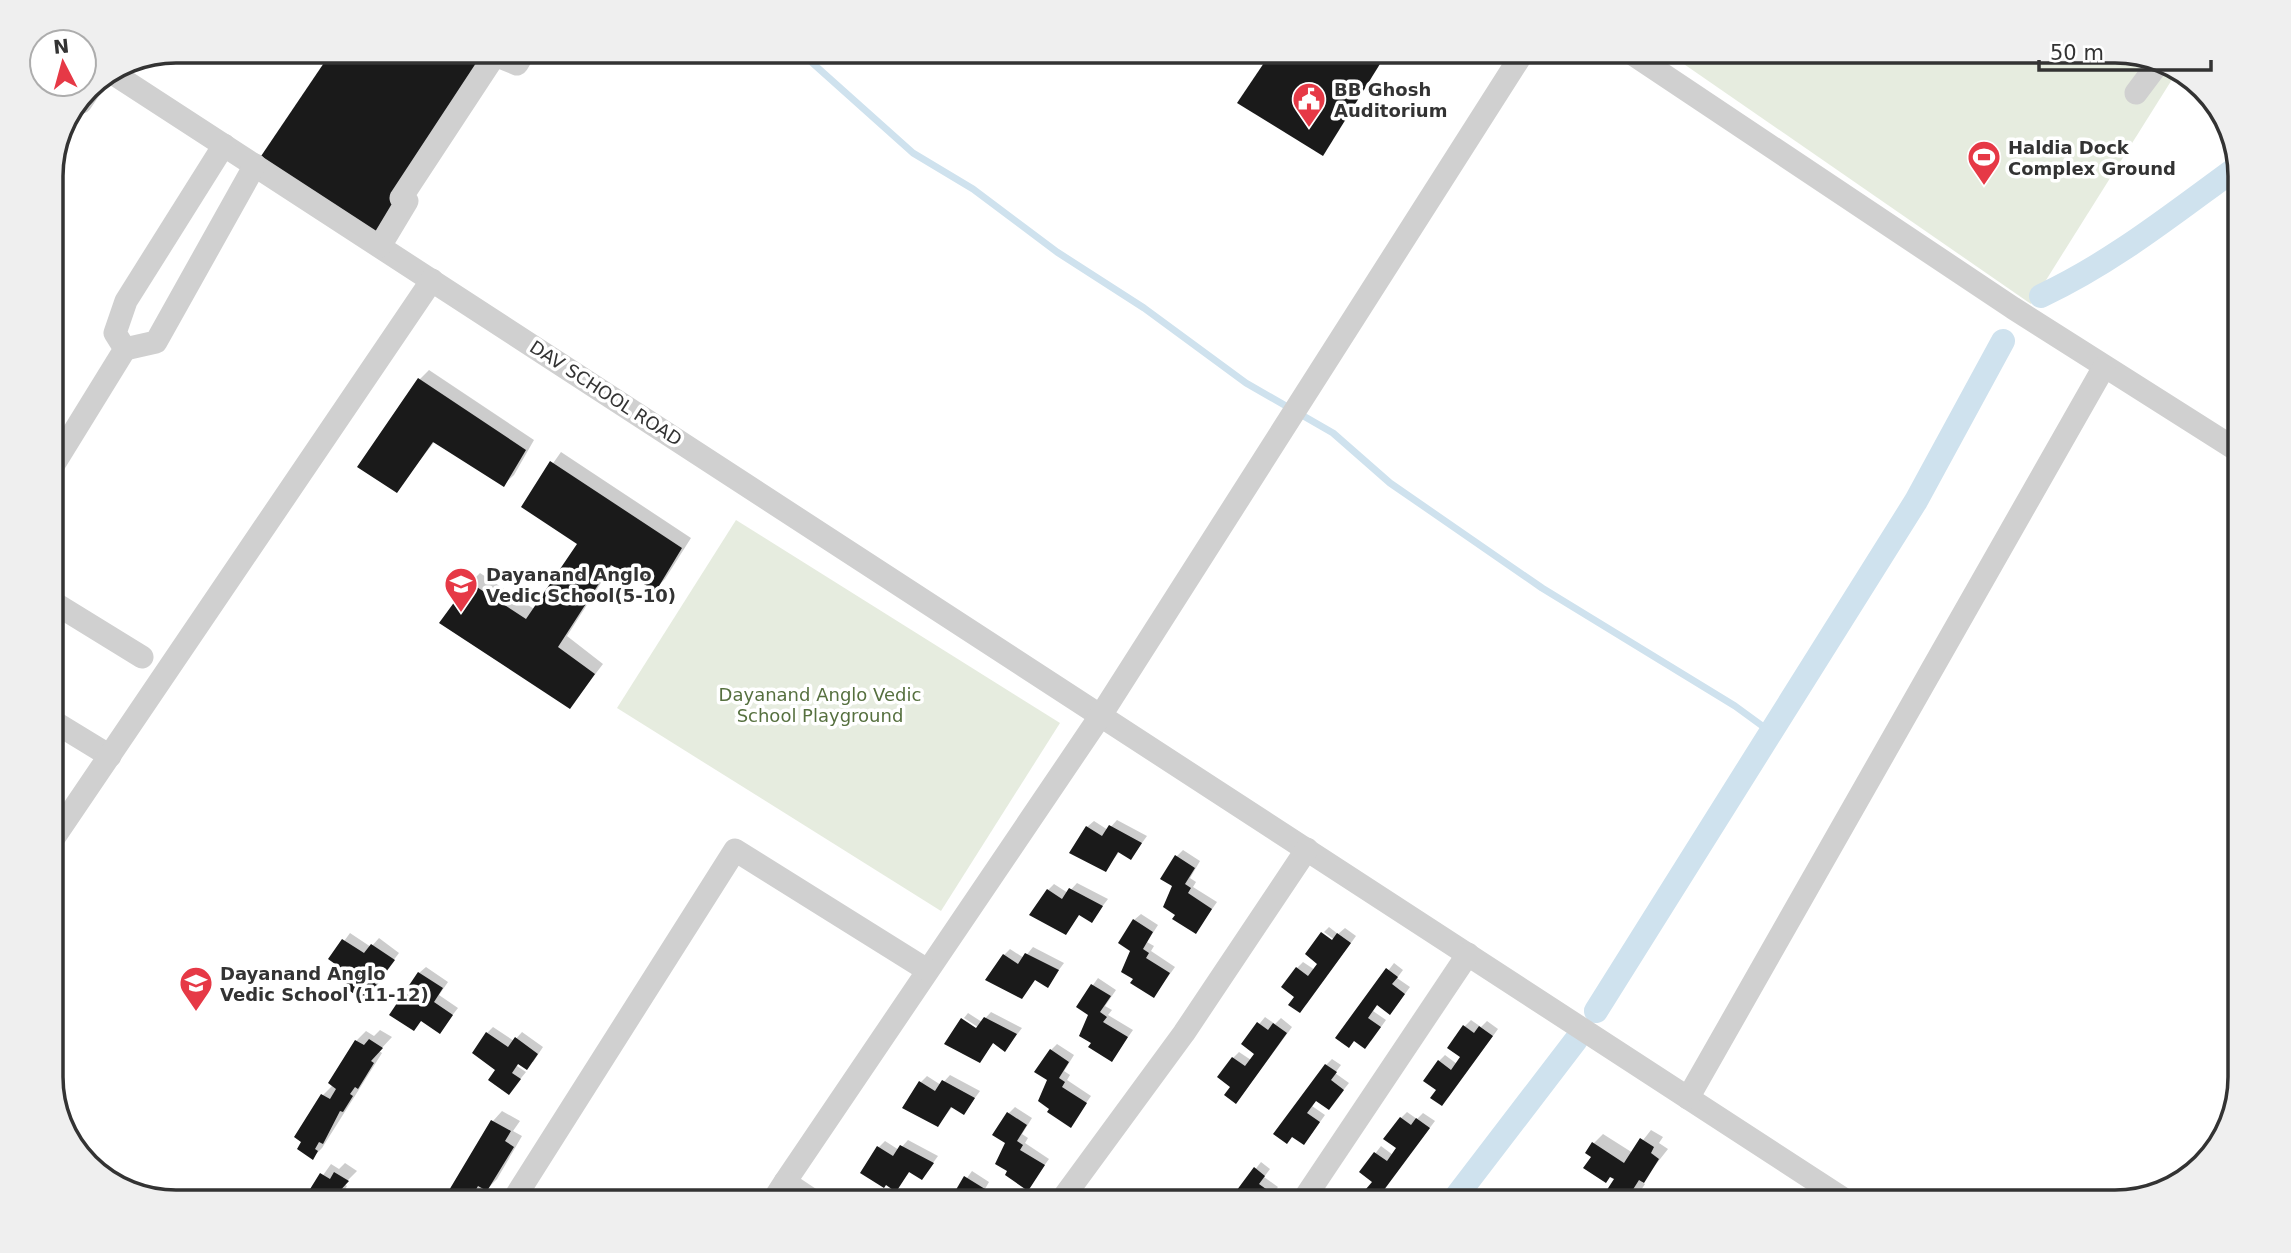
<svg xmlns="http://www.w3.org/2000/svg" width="2291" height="1253" viewBox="0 0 2291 1253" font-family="'DejaVu Sans',sans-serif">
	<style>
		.green { fill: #e6ecdf }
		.shadow { fill: #0003 }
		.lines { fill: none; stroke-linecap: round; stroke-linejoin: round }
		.stream { stroke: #cfe2ee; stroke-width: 7 }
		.canal { stroke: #cfe2ee; stroke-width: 24 }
		.building { fill: #1a1a1a }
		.minor { stroke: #d0d0d0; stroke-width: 23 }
		.labels { text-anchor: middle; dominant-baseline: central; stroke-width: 7; stroke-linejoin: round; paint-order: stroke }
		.poi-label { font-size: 18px; font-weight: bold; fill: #333; stroke: #fff; text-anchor: start }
		.street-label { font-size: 18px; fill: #333; stroke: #fff }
		.park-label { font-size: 18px; fill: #56703f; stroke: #fff }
		.rim { fill: none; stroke: #333; stroke-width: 3.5 }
	</style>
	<rect width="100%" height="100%" fill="#fff"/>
	<g class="green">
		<polygon points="1665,51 2115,51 2171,64 2178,70 2031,304"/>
		<polygon points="736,520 1060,723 941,911 617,708"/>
	</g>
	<g class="shadow">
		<polygon points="334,51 500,51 257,165"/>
		<polygon points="1275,51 1388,51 1322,154 1240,103"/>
		<polygon points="429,370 534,440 514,475 504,484 435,441 396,491 419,380"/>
		<polygon points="561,452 691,538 665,579 656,588 613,564 567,636 603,664 570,707 470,583 480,573 534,609 579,543 523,506"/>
		<polygon points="1117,820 1147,836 1131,858 1120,851 1105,870 1087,827 1094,821 1108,830"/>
		<polygon points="1183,850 1200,861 1190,878 1196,882 1193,887 1217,902 1196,932 1177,915 1177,856"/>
		<polygon points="1077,883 1108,899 1091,921 1048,890 1054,884 1068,893"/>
		<polygon points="1141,914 1158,925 1147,942 1154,946 1151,951 1175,967 1154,996 1132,950 1134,920"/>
		<polygon points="1329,927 1338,934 1345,928 1356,936 1306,1005 1296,996 1297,968 1303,962 1315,970 1338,946 1340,944 1324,932"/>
		<polygon points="350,933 371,947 379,938 399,953 383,974 376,969 374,973 382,978 372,993 354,975 331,959"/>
		<polygon points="1033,947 1064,963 1047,986 1036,978 1021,997 1004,955 1010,949 1024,958"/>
		<polygon points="1394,963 1403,970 1397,978 1410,987 1396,1006 1378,1004 1373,1011 1386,1020 1371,1041 1337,1038"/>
		<polygon points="426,967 448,982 439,995 458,1008 440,1031 419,973"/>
		<polygon points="1098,978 1116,990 1105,1006 1112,1010 1108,1015 1133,1030 1112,1060 1093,1042 1091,1014 1078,1006"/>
		<polygon points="991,1012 1022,1028 1005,1050 994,1042 980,1061 984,1031 964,1018 968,1013 982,1022"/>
		<polygon points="1265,1017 1275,1024 1281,1018 1292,1027 1242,1095 1232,1087 1233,1058 1239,1052 1251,1060 1256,1053 1243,1044"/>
		<polygon points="1471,1020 1481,1027 1487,1021 1498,1029 1448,1098 1439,1090 1439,1061 1445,1055 1457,1064 1462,1057 1465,1026"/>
		<polygon points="493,1027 514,1041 522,1032 543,1047 533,1062 519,1063 517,1066 526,1072 509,1093 487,1033"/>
		<polygon points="380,1030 392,1037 379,1051 382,1053 322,1148 313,1157 323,1095 333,1085 356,1041 366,1031 374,1036"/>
		<polygon points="1057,1044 1074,1055 1064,1071 1070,1075 1067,1080 1091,1096 1070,1126 1052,1108 1051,1050"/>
		<polygon points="1332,1059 1341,1065 1335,1073 1349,1083 1329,1108 1317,1099 1312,1106 1325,1115 1310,1136 1293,1135 1326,1065"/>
		<polygon points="950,1075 980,1091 964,1113 953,1106 938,1125 921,1082 927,1076 941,1085"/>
		<polygon points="1015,1107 1032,1118 1022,1134 1028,1138 1025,1143 1049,1159 1028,1188 1009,1171 1009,1113"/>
		<polygon points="502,1111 520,1121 513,1131 522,1136 497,1179 485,1191 488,1193 482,1202 444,1202 493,1121"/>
		<polygon points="1407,1112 1417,1119 1423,1113 1435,1121 1378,1196 1375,1181 1361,1172 1381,1146 1393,1155 1399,1148 1401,1118"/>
		<polygon points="1651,1130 1663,1137 1659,1143 1668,1149 1642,1182 1645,1184 1633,1202 1601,1202 1616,1179 1593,1156 1593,1144 1603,1134 1633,1153"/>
		<polygon points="908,1140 938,1156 922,1178 910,1171 896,1190 879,1147 885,1141 899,1150"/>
		<polygon points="1261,1162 1270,1169 1264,1177 1278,1187 1266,1202 1230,1202"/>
		<polygon points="345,1163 357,1171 344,1184 347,1186 337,1202 304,1202 331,1164 339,1169"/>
		<polygon points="972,1171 989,1182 979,1199 984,1202 957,1202 952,1199"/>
	</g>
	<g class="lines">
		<polyline class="stream" points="799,51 913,153 973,189 1057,252 1144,308 1246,383 1333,433 1390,483 1542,588 1735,706 1772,733"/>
		<g class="canal">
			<path d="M 2041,296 C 2115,261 2174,213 2239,166"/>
			<polyline points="1596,1011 1916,501 2003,341"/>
			<polyline points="1452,1202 1576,1040"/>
		</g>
	</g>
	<g class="building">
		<polygon points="332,51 488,51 380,246 255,165"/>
		<polygon points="1272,51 1388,51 1323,156 1237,103"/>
		<polygon points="418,378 526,450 504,487 433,442 397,493 357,467"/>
		<polygon points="550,461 682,548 656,591 611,565 558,647 595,674 570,709 439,623 469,582 526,619 577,544 521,507"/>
		<polygon points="1109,825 1142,843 1131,860 1118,852 1106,872 1069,853 1086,826 1102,836"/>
		<polygon points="1175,855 1195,868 1185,884 1191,888 1188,893 1212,909 1196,934 1172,919 1175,915 1163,907 1172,886 1160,879"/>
		<polygon points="1069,888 1103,906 1092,923 1079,915 1066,935 1029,915 1047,889 1062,899"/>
		<polygon points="1133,919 1153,932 1143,949 1149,953 1146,958 1170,973 1154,998 1130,983 1133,979 1121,972 1130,951 1118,943"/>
		<polygon points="1321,932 1332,940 1337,933 1351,943 1300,1013 1288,1005 1294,997 1281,987 1296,967 1308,976 1317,964 1305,954"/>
		<polygon points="342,939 364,953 371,944 395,960 383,976 375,971 369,979 377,985 366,1002 344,987 352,976 328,959"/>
		<polygon points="1025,953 1059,970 1048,988 1035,980 1022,999 985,980 1003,954 1018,964"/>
		<polygon points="1386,968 1398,977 1392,984 1405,994 1390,1015 1377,1005 1368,1018 1381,1027 1365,1049 1354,1041 1349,1048 1335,1038"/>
		<polygon points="418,972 443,988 434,1002 453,1015 440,1034 421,1021 414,1031 389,1015"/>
		<polygon points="1091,984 1111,996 1100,1012 1107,1017 1103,1022 1128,1037 1112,1062 1088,1047 1091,1043 1079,1036 1088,1015 1076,1007"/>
		<polygon points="984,1017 1017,1034 1005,1052 993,1043 980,1063 944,1044 961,1018 976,1028"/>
		<polygon points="1257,1022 1268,1030 1273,1023 1287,1033 1236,1104 1224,1095 1230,1087 1217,1077 1232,1057 1245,1066 1254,1054 1241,1044"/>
		<polygon points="1463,1025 1474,1033 1479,1026 1493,1036 1442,1106 1430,1098 1436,1090 1423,1081 1438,1060 1451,1070 1460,1057 1447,1048"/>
		<polygon points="486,1032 508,1047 515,1037 538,1054 527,1070 518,1064 512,1073 521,1079 509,1095 488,1080 495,1070 472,1053"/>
		<polygon points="369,1039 383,1048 371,1061 374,1063 358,1089 355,1087 350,1094 353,1096 343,1112 340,1111 323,1144 319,1142 315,1149 318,1151 313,1160 297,1149 301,1142 294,1137 321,1094 330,1099 336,1089 328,1083 355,1040 364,1045"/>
		<polygon points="1050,1049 1069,1062 1059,1078 1065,1082 1062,1087 1087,1103 1071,1128 1047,1112 1049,1109 1038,1101 1047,1080 1034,1072"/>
		<polygon points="1325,1064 1337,1072 1331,1080 1344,1090 1329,1110 1316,1101 1307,1113 1320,1122 1304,1145 1292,1137 1287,1144 1273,1134"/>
		<polygon points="942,1080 975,1098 964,1115 951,1107 938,1127 902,1108 919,1081 935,1091"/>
		<polygon points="1007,1112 1027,1125 1017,1141 1023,1145 1020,1150 1045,1165 1028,1191 1005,1175 1007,1171 995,1164 1005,1143 992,1135"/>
		<polygon points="1400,1117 1411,1125 1416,1118 1430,1128 1378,1198 1366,1189 1372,1182 1359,1172 1374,1152 1387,1161 1396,1148 1383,1139"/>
		<polygon points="491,1120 511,1131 505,1141 514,1147 487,1191 478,1186 471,1198 479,1202 442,1202"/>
		<polygon points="1640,1138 1654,1147 1651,1153 1659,1159 1644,1183 1639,1180 1632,1191 1637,1194 1631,1202 1599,1202 1614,1179 1610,1177 1606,1183 1583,1168 1591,1157 1585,1153 1592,1142 1624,1163"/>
		<polygon points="900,1145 934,1163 922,1180 909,1172 896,1192 886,1185 884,1188 860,1173 877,1146 893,1156"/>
		<polygon points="1254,1167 1265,1176 1259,1184 1273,1194 1267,1202 1228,1202"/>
		<polygon points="334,1172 349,1181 336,1195 339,1196 335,1202 302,1202 320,1173 330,1179"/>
		<polygon points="964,1176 985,1189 976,1202 950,1200"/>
	</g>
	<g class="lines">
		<g class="minor">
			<polyline points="1628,51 2013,308 2240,452"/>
			<polyline points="111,72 1848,1202"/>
			<polyline points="2136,93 2160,61"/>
			<polyline points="81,102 93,84"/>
			<polyline points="380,246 407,201 401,198 495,55 517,64 525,51"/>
			<polyline points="125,349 156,342 255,165"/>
			<polyline points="51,469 125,349 115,333 126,301 224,145"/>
			<polyline points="51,601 142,657"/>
			<polyline points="51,720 110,756"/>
			<polyline points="51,842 432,280"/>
			<polyline points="1688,1098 2104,367"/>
			<polyline points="785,1182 1101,715 1524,51"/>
			<polyline points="512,1202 735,850 927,970"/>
			<polyline points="772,1202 785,1182 815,1202"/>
			<polyline points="1060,1202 1184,1033 1307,849"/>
			<polyline points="1302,1202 1468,954"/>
		</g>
	</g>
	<defs>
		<symbol id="civic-pin" viewBox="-11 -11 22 30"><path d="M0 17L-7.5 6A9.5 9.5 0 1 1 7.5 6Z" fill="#e63946" stroke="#fff"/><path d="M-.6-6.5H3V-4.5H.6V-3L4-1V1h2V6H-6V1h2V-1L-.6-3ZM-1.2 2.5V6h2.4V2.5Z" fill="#fff"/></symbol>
		<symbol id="stadium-pin" viewBox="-11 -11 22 30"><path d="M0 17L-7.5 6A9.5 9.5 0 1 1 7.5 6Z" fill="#e63946" stroke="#fff"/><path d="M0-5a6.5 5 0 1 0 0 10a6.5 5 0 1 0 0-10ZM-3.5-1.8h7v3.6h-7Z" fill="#fff"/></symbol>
		<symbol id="school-pin" viewBox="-11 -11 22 30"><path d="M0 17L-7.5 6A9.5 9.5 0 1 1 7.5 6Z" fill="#e63946" stroke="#fff"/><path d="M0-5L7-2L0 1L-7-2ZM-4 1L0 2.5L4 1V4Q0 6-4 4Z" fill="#fff"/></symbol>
	</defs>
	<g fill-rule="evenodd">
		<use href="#civic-pin" x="1290" y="80" width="38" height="52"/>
		<use href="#stadium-pin" x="1965" y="138" width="38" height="52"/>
		<use href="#school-pin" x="442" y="565" width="38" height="52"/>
		<use href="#school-pin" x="177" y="964" width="38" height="52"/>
	</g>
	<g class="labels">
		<g class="poi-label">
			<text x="1334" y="89">BB Ghosh<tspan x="1334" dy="21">Auditorium</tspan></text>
			<text x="2008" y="147">Haldia Dock<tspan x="2008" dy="21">Complex Ground</tspan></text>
			<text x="486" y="574">Dayanand Anglo<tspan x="486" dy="21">Vedic School(5-10)</tspan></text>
			<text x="220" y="973">Dayanand Anglo<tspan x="220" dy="21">Vedic School (11-12)</tspan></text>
		</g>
		<g class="street-label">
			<text transform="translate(606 393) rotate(33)">DAV SCHOOL ROAD</text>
		</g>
		<g class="park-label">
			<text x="820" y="694">Dayanand Anglo Vedic<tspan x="820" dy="21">School Playground</tspan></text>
		</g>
	</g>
	<path d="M0 0H2291V1253H0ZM176 63H2115A113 113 0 0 1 2228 176V1077A113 113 0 0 1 2115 1190H176A113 113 0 0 1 63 1077V176A113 113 0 0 1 176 63Z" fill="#efefef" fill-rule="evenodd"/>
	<path class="rim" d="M176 63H2115A113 113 0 0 1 2228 176V1077A113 113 0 0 1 2115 1190H176A113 113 0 0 1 63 1077V176A113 113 0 0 1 176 63Z"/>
	<g transform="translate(63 63) rotate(354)"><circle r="33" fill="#ffffff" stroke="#adadad" stroke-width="2"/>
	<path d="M0-5L12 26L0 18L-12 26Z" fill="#e63946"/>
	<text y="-10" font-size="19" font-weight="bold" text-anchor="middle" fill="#333333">N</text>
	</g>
	<path d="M2039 60v10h172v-10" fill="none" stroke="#333333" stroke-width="3.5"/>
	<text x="2050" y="60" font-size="21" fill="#333333" stroke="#ffffff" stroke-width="5" paint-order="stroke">50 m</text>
</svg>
